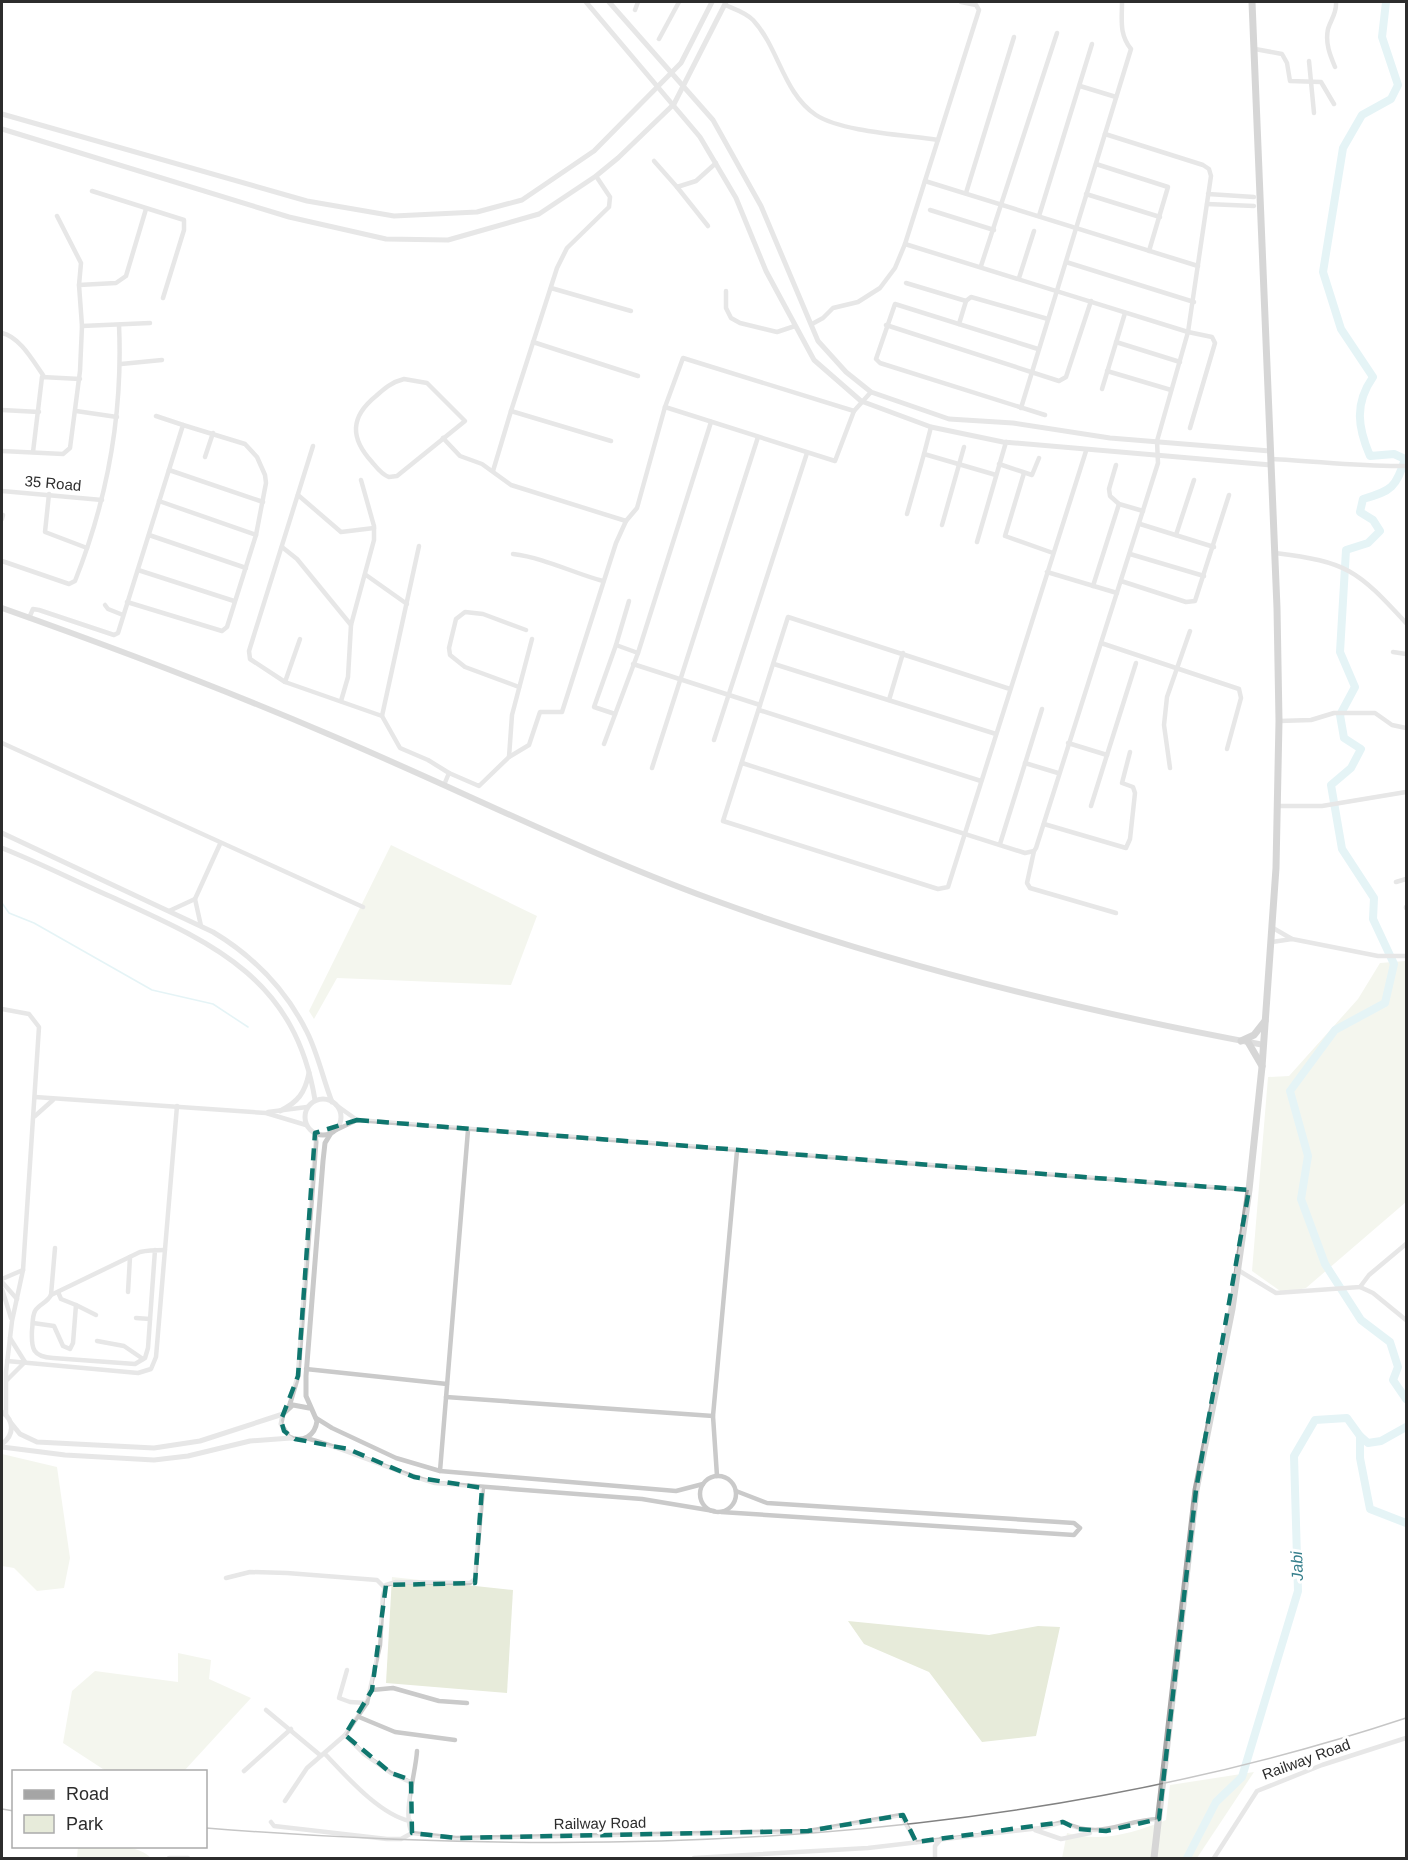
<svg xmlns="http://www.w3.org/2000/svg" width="1408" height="1860" viewBox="0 0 1408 1860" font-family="Helvetica,sans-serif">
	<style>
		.green { fill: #e7ebda }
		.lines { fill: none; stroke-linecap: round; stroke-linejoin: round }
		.stream { stroke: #c5e6ec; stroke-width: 1.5 }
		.river { stroke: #c5e6ec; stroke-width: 8 }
		.minor { stroke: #cacaca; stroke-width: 4.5 }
		.tertiary { stroke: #cacaca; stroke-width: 5 }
		.secondary { stroke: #b7b7b7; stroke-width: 6 }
		.primary { stroke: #a5a5a5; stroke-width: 7 }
		.tram { stroke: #828282; stroke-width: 1.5 }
		.marked { fill: none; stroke: #0f766e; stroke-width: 4.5; stroke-dasharray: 12 8; stroke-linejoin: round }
		.labels { text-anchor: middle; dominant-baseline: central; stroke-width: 6; stroke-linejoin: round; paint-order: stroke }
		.street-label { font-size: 15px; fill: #2d2d2d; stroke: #fff }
		.water-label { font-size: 16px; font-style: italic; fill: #367f8c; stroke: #fff }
	</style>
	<rect width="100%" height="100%" fill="#fff"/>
	<g class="green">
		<polygon points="391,845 537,916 511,985 337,978 314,1019 309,1011"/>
		<polygon points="1405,961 1406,1202 1306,1288 1283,1293 1252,1271 1268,1077 1289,1076 1358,999 1380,963"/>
		<polygon points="2,1454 57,1467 70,1558 64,1588 37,1591 14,1568 2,1566"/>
		<polygon points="392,1577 513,1590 507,1693 386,1683"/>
		<polygon points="848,1621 989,1635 1038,1626 1060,1627 1036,1736 982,1742 929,1672 864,1644"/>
		<polygon points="178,1653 211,1660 209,1679 251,1698 184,1771 106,1771 63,1743 72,1691 95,1671 178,1682"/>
		<path d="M 1254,1772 L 1197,1858 L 1062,1858 L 1067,1833 C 1101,1843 1134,1833 1166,1820 L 1170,1785 Z"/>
		<path d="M 78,1846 C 99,1846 135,1842 151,1858 L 77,1858 Z"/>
	</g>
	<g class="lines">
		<polyline class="stream" points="2,903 9,913 34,923 152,990 213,1004 248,1027"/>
		<g class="river">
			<path d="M 1386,2 L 1382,37 L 1398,85 L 1391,99 L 1362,115 L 1343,148 L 1323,272 L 1341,329 L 1373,377 C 1354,404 1358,428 1370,456 L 1394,454 L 1405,459 C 1396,487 1392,491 1363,499 L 1360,512 L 1373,520 L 1380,531 L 1368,543 L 1346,550 L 1340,652 L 1355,687 L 1340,715 L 1344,738 L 1361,749 L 1351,768 L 1331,785 L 1342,849 L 1374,898 L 1373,919 L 1394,964 L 1385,1003 L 1335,1030 L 1290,1091 L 1308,1156 L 1301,1199 L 1325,1264 L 1361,1320 L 1390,1342 L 1398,1367 L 1393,1380 L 1406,1399"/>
			<polyline points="1360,1436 1368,1443 1381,1441 1406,1427"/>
			<polyline points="1187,1858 1216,1802 1242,1777 1298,1591 1294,1456 1315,1420 1347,1418 1360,1436 1360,1458 1370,1509 1406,1523"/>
		</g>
		<g class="minor">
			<path d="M 725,5 C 734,9 745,12 753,20 C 779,48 783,93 816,115 C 842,132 906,135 938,140"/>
			<polyline points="635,10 638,2"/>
			<polyline points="659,39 679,2"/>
			<polyline points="1255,49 1282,54 1287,63 1290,81 1321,82 1334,104"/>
			<polyline points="1309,61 1314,113"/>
			<path d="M 1335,67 C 1330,55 1325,43 1328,29 C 1331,19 1337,13 1336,2"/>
			<polyline points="1080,86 1116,97"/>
			<polyline points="654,161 677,187 696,181 716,163"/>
			<polyline points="1096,164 1168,187 1149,251"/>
			<polyline points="596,176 610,197 609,207 567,248 557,268 511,411 611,441"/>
			<polyline points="925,181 1198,266"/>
			<polyline points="677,187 708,226"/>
			<polyline points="92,191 184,220 184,230 163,298"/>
			<polyline points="966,193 1014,37"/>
			<polyline points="1086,194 1160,217"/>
			<polyline points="1208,194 1254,197"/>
			<polyline points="1207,204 1254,206"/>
			<polyline points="930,210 994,230"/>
			<polyline points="1039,216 1092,44"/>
			<polyline points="905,244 1188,332 1212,337 1215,343 1190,428"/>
			<polyline points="1066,262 1194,302"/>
			<polyline points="981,266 1057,33"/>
			<polyline points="1019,278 1034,231"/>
			<polyline points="906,283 966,301"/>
			<polyline points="79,285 116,283 126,276 146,209"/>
			<polyline points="551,288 631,311"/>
			<polyline points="726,291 726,308 731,318 740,323 777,332 795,326"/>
			<polyline points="812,324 823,318 833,308 858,302 880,288 895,268 905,244 979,10 976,5 961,2"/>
			<polyline points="959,324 966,301 971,297 1048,319"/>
			<polyline points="886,325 1059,381 1066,377 1091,301"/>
			<polyline points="82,326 150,323"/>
			<path d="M 2,333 C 20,337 33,361 43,375"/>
			<polyline points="533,342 638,376"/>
			<polyline points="1116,342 1180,362"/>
			<polyline points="1038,349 895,304 876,359 880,363 1045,415"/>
			<polyline points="121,364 162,360"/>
			<polyline points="1107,371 1171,390"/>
			<path d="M 404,379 L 427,383 L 465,421 L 397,476 L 389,477 C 382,475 377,468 372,462 C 350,438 350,417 376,396 C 385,388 392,382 404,379 Z"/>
			<polyline points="1102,389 1125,313"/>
			<polyline points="665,407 835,461 854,411 871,392"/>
			<path d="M 1021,408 L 1131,49 C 1119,34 1122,20 1122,2"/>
			<polyline points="2,410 39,412"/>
			<polyline points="76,411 117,417"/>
			<polyline points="931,427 924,454 996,475"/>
			<polyline points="443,438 460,456 482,464 511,485 626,521"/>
			<polyline points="313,446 249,651 250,659 285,682 382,716 400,748 428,760 449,773 444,785"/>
			<polyline points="2,451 63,454 70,448 80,371 82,326 79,285 81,263 57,216"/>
			<polyline points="33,452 42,377 80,379"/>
			<polyline points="205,457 213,433"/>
			<path d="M 1271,459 C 1317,461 1361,467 1406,466"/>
			<polyline points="999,464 1032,475 1039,458"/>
			<polyline points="1116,465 1109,489 1110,496 1119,504 1143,511"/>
			<polyline points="169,470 263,502"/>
			<polyline points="493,471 511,411"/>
			<polyline points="1024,473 1005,536 1053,553"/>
			<polyline points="2,491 102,500"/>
			<polyline points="49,494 45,532 87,548"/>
			<polyline points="298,495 341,532 374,528"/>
			<polyline points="159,501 256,535"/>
			<polyline points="907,514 924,454"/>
			<polyline points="2,519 3,515"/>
			<polyline points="1140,524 1214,547"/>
			<polyline points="942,525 964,447"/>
			<polyline points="149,535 246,568"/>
			<polyline points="1176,535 1194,480"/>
			<polyline points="977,542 1006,442"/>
			<polyline points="282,547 297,559 351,625 348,677 341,701"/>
			<path d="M 1275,553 C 1348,562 1357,570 1406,623"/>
			<path d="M 513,554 C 545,558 573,573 603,581"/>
			<polyline points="1130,554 1204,576"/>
			<path d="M 2,561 L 69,584 L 75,581 C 108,498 123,414 119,325"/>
			<polyline points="138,570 234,601"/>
			<polyline points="1047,572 1117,593"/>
			<polyline points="366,575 407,604"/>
			<polyline points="1121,581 1186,602 1195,601 1229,495"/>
			<polyline points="1093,586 1119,504"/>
			<polyline points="629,601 616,645 638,653"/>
			<polyline points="127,602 222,631 227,627 256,535 266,483 265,475 257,457 245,444 183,425"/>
			<polyline points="105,605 108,609 123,615"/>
			<polyline points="29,618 33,609 39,610 114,635 118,633 183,425 156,416"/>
			<polyline points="351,625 374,540 374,526 361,480"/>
			<polyline points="1101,643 1239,689 1241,698 1227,749"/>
			<polyline points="1393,652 1406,654"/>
			<polyline points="633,664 760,705"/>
			<polyline points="774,664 996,734"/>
			<polyline points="285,682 300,639"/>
			<polyline points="519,687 465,667 450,655 449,648 456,619 465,612 483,614 526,630"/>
			<polyline points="1010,689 788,617 723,821 938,889 948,887 1086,451"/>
			<polyline points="889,700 903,653"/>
			<polyline points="759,710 981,781"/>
			<polyline points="615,714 594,707 616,645"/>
			<polyline points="382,716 419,546"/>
			<polyline points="1279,721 1311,720 1334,713 1375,713 1392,725 1406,728"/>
			<polyline points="714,740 807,453"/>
			<polyline points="2,743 363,907"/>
			<polyline points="1068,743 1107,755 1136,663"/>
			<polyline points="604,744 638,653 711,422"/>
			<polyline points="509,757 512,715 532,639"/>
			<polyline points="742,763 1025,853 1034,851 1036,848 1158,463 1157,441 1188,332 1211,176 1209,169 1203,165 1105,134"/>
			<polyline points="1025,763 1058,773"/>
			<polyline points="652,768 758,437"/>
			<polyline points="1170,768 1164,725 1167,697 1190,631"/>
			<polyline points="449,773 479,786 509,757 529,745 540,712 562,712 616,543 626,521 637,508 665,407 683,358 854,411"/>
			<polyline points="1091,806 1107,755"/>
			<polyline points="1278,806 1322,806 1406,792"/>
			<polyline points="1044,824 1126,848 1130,839 1135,793 1133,787 1122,783 1130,752"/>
			<polyline points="1000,844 1042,709"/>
			<polyline points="1034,851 1027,883 1030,888 1116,913"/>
			<polyline points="1396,882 1406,879"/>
			<polyline points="1406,908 1406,907"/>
			<polyline points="169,911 195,899"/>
			<polyline points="201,926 195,899 220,844"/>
			<polyline points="1273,928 1292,939 1378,956 1406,956"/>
			<polyline points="1272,942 1292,939"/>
			<polyline points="2,1009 29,1014 39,1027 23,1270 12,1321 6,1372 6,1415"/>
			<polyline points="35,1097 266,1113 306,1125"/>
			<polyline points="336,1105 357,1120"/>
			<polyline points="268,1112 307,1107"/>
			<polyline points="35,1116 53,1100"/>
			<polyline points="336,1130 357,1120 1249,1190"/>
			<path d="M 155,1250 L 148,1348 L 145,1358 L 135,1364 L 53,1358 C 33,1357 31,1349 32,1330 C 33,1324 32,1317 35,1311 C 39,1304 47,1303 51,1295 L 140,1252 C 149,1250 156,1250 165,1250"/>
			<polyline points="1238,1270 1276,1293 1360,1287 1369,1275 1406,1244"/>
			<polyline points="2,1279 23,1270"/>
			<polyline points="2,1282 17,1299"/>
			<polyline points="1360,1287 1373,1293 1406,1320"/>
			<polyline points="2,1289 11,1318"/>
			<polyline points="58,1292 61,1299 76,1305"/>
			<polyline points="128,1292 130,1257"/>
			<polyline points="51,1295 55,1248"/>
			<polyline points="136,1318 150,1319"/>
			<polyline points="33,1323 54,1326 63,1346 70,1349 73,1343 76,1305 96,1315"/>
			<polyline points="97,1341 124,1346 143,1359"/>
			<polyline points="7,1361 138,1373 151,1369 156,1357 177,1106"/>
			<polyline points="306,1369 447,1384"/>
			<polyline points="7,1380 25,1362 10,1338"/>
			<polyline points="446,1397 713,1416"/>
			<polyline points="316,1418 332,1428 396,1458 440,1471 676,1491 703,1484"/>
			<path d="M 306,1438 C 351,1450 391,1471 435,1483 L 642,1499 L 714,1511"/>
			<polyline points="440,1471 468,1130"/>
			<polyline points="717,1476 713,1416 737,1151"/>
			<circle cx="718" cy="1494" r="18"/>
			<polyline points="721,1512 1074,1535 1080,1528 1074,1523 767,1503 736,1491"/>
			<polyline points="226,1578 250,1572 287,1573 377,1580 385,1588"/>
			<polyline points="347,1670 339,1698 350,1702 367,1703"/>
			<polyline points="372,1690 393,1688 439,1701 467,1703"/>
			<polyline points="266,1710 320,1755"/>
			<polyline points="359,1717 395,1732 455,1740"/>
			<polyline points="345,1735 364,1754 391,1773 410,1782"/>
			<path d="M 325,1754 C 346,1776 380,1815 410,1821"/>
			<polyline points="244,1771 291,1729"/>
			<polyline points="285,1801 307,1768 345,1735 367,1703 380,1645 383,1595 386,1585 396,1582 470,1583 475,1579 483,1488"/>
			<polyline points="271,1822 274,1826 387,1839 401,1839 412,1833 456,1838 808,1831 901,1815 916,1842"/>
			<polyline points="1035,1830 1061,1839 1090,1833"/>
			<path d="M 412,1833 C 402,1814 416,1773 417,1751"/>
			<polyline points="169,1858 188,1858"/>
			<path d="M 694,1858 L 868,1848 L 1040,1828 L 1063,1822 C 1102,1841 1121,1820 1159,1819"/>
			<polyline points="935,1858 935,1846 941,1839"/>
			<polyline points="1214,1858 1257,1791 1322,1765 1406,1738"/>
		</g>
		<g class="tertiary">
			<polyline points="586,2 700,137 736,198 766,271 814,360 861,401 931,427 1003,442 1271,465"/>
			<polyline points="609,2 713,120 761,206 818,341 846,372 871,392 949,419 1013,423 1110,438 1270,451"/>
			<polyline points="2,114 307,201 394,216 477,212 522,200 594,151 681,63 712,2"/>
			<polyline points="2,129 289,217 386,239 448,240 539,214 596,176 618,158 674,104 726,2"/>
			<path d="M 2,833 L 213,932 C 253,956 286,990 307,1032 C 318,1054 323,1079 332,1102"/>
			<path d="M 2,848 C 40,863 77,882 114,898 C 215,944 295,979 315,1100"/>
			<circle cx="323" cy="1117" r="18"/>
			<path d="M 280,1111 C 298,1102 305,1093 309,1073"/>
			<polyline points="289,1407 298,1376 316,1142 315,1133"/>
			<path d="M 309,1408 L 293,1405 L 283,1414 L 281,1424 L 289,1437 C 303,1443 315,1436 317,1421 L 306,1396 L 306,1376 L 323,1161 L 325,1143 L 331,1133"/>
			<path d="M 2,1412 C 15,1421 14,1435 2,1444"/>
			<polyline points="11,1423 20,1434 37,1442 154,1448 200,1441 283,1414"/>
			<polyline points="2,1447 65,1455 154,1460 188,1456 250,1441 291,1438"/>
		</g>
		<path class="secondary" d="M 2,608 C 112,647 221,688 328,734 C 456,788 580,851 711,899 C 891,965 1076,1010 1264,1045"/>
		<g class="primary">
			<polyline points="1241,1041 1254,1035 1265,1021"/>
			<polyline points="1248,1042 1262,1066"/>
			<polyline points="1154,1858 1196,1490 1232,1309 1249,1190 1262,1067 1276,868 1279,721 1277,608 1252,2"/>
		</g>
		<g class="tram">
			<polyline points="2,1809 14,1811"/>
			<path d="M 206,1828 C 609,1860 1020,1846 1406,1718"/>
		</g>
	</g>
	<path d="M0 0H1408V1860H0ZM 357,1120 L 1249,1190 L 1196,1490 L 1159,1819 L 1106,1831 L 1077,1829 L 1063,1822 L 916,1842 L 903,1815 L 808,1831 L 456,1838 L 412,1833 L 411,1780 L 391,1773 L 345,1735 L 372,1690 L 386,1585 L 475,1583 L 482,1488 L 414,1477 L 348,1449 L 295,1439 L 284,1431 L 281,1420 L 298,1376 L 315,1133 Z" fill="#fff" fill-opacity=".55" fill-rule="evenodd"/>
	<path class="marked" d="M 357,1120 L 1249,1190 L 1196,1490 L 1159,1819 L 1106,1831 L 1077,1829 L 1063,1822 L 916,1842 L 903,1815 L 808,1831 L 456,1838 L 412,1833 L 411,1780 L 391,1773 L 345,1735 L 372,1690 L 386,1585 L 475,1583 L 482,1488 L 414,1477 L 348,1449 L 295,1439 L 284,1431 L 281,1420 L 298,1376 L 315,1133 Z"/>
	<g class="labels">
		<g class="street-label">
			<text transform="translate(53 483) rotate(5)">35 Road</text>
			<text transform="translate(1306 1759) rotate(-20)">Railway Road</text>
			<text transform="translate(600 1823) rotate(-1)">Railway Road</text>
		</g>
		<g class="water-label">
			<text transform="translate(1297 1566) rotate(-92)">Jabi</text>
		</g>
	</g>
	<rect width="1408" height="1860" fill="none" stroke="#2d2d2d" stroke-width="6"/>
	<rect x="12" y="1770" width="195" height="78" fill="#ffffff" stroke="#ababab" stroke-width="1.5"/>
	<rect x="24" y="1790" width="30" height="9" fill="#a5a5a5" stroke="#ababab" stroke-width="1.5"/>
	<text x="66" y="1800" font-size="18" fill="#2d2d2d">Road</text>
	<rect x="24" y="1815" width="30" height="18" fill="#e7ebda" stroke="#ababab" stroke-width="1.5"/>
	<text x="66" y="1830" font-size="18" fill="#2d2d2d">Park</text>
</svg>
